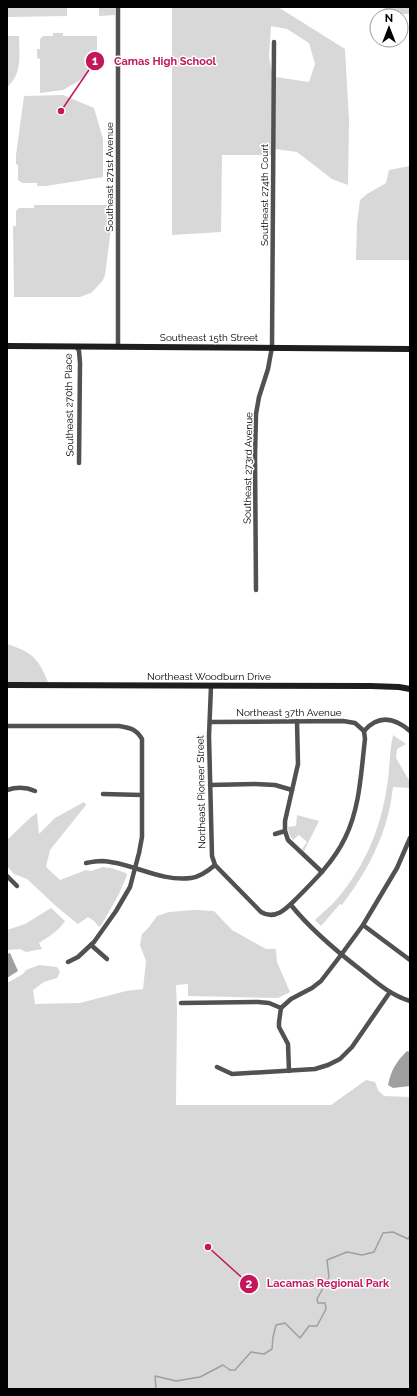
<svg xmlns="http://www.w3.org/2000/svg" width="417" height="1396" viewBox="0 0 417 1396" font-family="Raleway,sans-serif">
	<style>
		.green { fill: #d8d8d8 }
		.water { fill: #9f9f9f }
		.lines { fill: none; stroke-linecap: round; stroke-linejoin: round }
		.stream { stroke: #9f9f9f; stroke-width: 1.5 }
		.street { stroke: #515151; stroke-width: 4.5 }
		.secondary { stroke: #1e1e1e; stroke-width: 6 }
		.labels { text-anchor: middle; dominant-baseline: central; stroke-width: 3; stroke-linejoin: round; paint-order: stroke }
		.street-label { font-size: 10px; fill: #000; stroke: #fff }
		.leader { fill: none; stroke: #c2185b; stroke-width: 1.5 }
		.callout-dot { fill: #c2185b; stroke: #fff; stroke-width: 1.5 }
		.mark-label { font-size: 12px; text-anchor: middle; font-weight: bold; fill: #fff }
		.callout-label { font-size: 11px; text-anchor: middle; font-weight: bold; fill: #c2185b; stroke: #fff; stroke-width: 3; stroke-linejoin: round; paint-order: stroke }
	</style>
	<rect width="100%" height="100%" fill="#fff"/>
	<g class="green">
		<polygon points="7,7 67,7 67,16 7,17"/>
		<polygon points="99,7 115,7 115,15 99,16"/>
		<polygon points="172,7 278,7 345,49 349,121 348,185 332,179 297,152 275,149 276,77 309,82 315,64 309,43 287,29 271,26 269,57 273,77 273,155 222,155 221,232 172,235"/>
		<polygon points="384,7 410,7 410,14 385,14"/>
		<polygon points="53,33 63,33 63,36 97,36 97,49 93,63 82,79 63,90 40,93 40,59 37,58 37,49 40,49 40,39 43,36 53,36"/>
		<path d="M 7,36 L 19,36 C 19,54 23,74 7,87 Z"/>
		<polygon points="63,95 94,108 103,139 103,177 46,186 37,186 37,183 22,183 18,180 18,165 16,164 16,155 24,96"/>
		<polygon points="410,166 410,260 356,260 357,223 360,200 367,194 386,183 389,170"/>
		<polygon points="34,205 114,205 105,275 103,280 95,289 91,293 80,297 14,297 13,226 16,226 16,211 19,208 34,208"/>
		<path d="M 7,644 C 32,652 38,658 48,682 L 7,682 Z"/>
		<path d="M 393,735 L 406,744 L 397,749 L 396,758 L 410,782 L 410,788 L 393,787 C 392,795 391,803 389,811 C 381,846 363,877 342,905 L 340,904 L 321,926 L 315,920 C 322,913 331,906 337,899 C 365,866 381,828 387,786 C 390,769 389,752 393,735 Z"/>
		<polygon points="84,802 86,805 50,850 46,867 60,880 86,870 91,871 103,867 111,868 126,873 127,875 119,894 102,924 99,927 94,921 88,917 78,924 57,907 27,879 14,874 7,866 7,840 31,817 37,813 39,834 55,818"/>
		<polygon points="297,815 319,821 304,851 302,849 307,842 299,835 293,840 289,834 288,827 296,826"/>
		<path d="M 51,908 L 65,921 C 59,931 48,937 39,943 L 42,949 L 26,952 L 20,949 L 7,950 L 7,930 L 25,924 Z"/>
		<polygon points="194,910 214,911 232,930 266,949 276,949 277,962 290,992 278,998 188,996 188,984 176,985 177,1011 176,1105 331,1105 366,1080 375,1082 378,1090 384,1096 410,1097 410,1389 7,1389 7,983 23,974 26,970 39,965 57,967 60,972 57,978 44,982 33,990 35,1004 80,1003 126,991 143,989 146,961 140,945 142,934 149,927 157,916 169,912"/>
	</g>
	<g class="water">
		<polygon points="10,953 18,971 7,978 7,954"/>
		<path d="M 407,1051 L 410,1052 L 410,1086 L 393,1088 L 388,1085 C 391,1070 396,1062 407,1051 Z"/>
	</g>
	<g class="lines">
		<polyline class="stream" points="156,1389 155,1376 176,1381 200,1377 223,1365 230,1370 235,1370 251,1352 264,1354 272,1349 273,1337 276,1325 285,1323 300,1338 309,1326 317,1326 326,1309 325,1303 318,1303 317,1299 329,1277 327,1260 347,1252 362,1255 374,1252 383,1233 393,1232 408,1239 410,1235"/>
		<g class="street">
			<polyline points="77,347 79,351 80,363 79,463"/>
			<polyline points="118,347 118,7"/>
			<polyline points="256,590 255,456 256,414 259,397 268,369 272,347 274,42"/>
			<path d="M 211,686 L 209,736 L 212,856 L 215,865 L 261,912 C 276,921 288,907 297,898 C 315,880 334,861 345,838 C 360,808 361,772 365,739 L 364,731"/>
			<polyline points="297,721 298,764 285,821 285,831 288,840 322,872"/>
			<polyline points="210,722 343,721 355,723 364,731"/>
			<path d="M 7,726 L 119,726 C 131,728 136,729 142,739 L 142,837 L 139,853 L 130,887 L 116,911 L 94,942 L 78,957 L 68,962"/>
			<path d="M 364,731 C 379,714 395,718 410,731"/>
			<polyline points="210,785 255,784 275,785 292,790"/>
			<path d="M 7,790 C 16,787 26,787 35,791"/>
			<polyline points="103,794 142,795"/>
			<polyline points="275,834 285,831"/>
			<path d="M 86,863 C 91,862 97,861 102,861 C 131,862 159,882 191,878 C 200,877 208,871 215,865"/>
			<polyline points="7,876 17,886"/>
			<path d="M 291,905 C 311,930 335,950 361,970 C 376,982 390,995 410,1001"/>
			<polyline points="363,925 410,960"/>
			<polyline points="91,945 107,959"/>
			<polyline points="181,1003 258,1002 269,1003 281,1008"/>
			<polyline points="217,1067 232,1074 315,1069 328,1065 340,1059 352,1047 390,992"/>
			<polyline points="289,1071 288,1044 279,1027 279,1022 281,1008 291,999 312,988 321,981 341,955 363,925 397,868 410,838"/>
		</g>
		<g class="secondary">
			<polyline points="7,346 410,349"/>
			<polyline points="7,685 371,686 399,687 410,689"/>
		</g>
	</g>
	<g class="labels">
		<g class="street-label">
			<text transform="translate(109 177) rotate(-90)">Southeast 271st Avenue</text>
			<text transform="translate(264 195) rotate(-90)">Southeast 274th Court</text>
			<text x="209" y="337">Southeast 15th Street</text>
			<text transform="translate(69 405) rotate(-91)">Southeast 270th Place</text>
			<text transform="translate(248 468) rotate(-89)">Southeast 273rd Avenue</text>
			<text x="209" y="676">Northeast Woodburn Drive</text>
			<text x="289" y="712">Northeast 37th Avenue</text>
			<text transform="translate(201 792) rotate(-91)">Northeast Pioneer Street</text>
		</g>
	</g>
	<path class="leader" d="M61 111L95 61M208 1247L249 1284"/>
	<g class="callout-dot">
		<circle cx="61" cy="111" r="4"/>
		<circle cx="208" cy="1247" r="4"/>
		<circle cx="95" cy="61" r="10"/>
		<circle cx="249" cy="1284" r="10"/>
	</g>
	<g class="mark-label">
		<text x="95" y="65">1</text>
		<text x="249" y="1288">2</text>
	</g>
	<g class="callout-label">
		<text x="165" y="65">Camas High School</text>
		<text x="328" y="1287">Lacamas Regional Park</text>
	</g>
	<rect width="417" height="1396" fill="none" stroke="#000000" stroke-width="16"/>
	<g transform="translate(389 28)"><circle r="19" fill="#ffffff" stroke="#999999"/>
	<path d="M0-3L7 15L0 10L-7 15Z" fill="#000000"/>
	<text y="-6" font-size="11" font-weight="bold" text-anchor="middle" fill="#000000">N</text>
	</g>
</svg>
